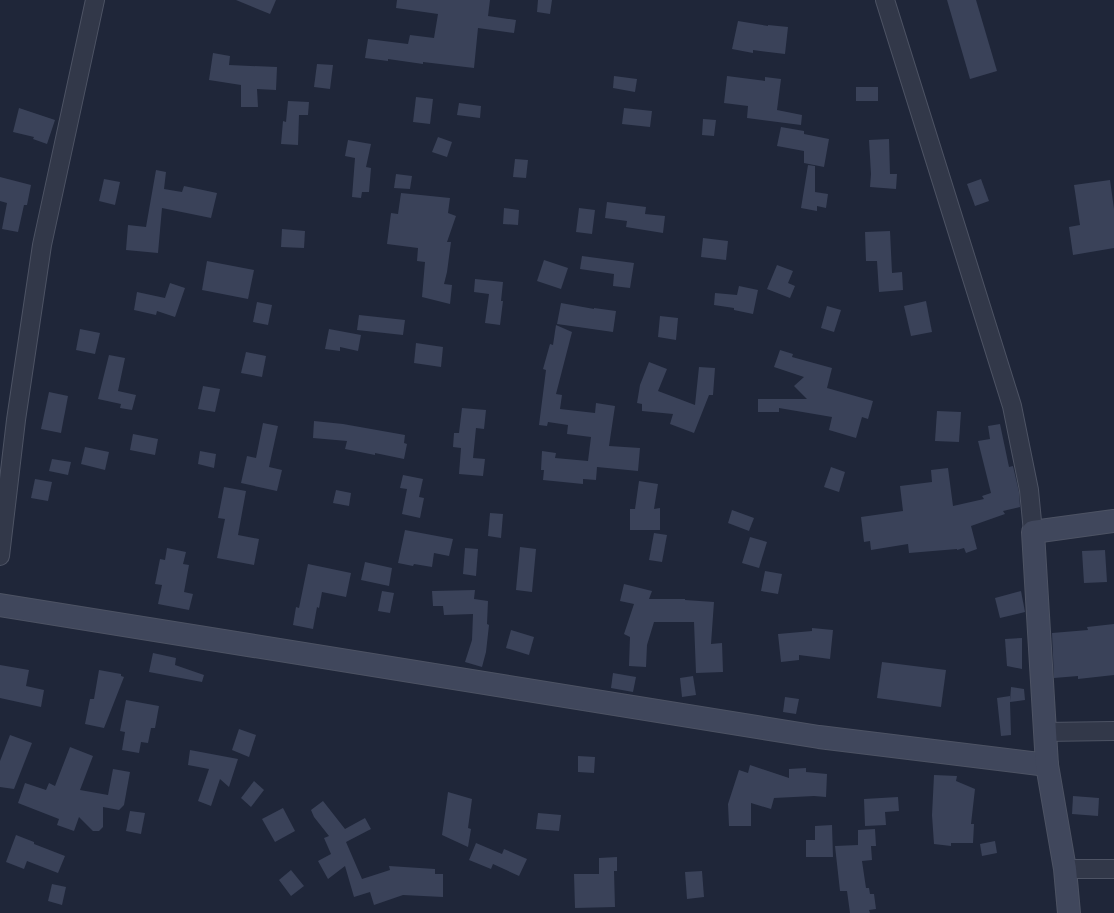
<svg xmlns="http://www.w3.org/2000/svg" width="1114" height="913" viewBox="0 0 1114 913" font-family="Inter,sans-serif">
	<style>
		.building { fill: #3a4259 }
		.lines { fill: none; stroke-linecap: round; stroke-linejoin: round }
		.street-casing { stroke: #4d5364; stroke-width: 20 }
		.secondary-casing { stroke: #4d5364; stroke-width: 24 }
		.street { stroke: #323849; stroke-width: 18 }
		.secondary { stroke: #40475c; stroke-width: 22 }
	</style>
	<rect width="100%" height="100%" fill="#1f2639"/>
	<g class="building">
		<polygon points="236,0 276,0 270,14"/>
		<polygon points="397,0 490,0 488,16 516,20 514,33 478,28 474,68 423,62 423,64 388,59 388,61 365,58 368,39 408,44 410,35 434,38 438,14 396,8"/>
		<polygon points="538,0 552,0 550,14 537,12"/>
		<polygon points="947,0 976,0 997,71 970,79"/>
		<polygon points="738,21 768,26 768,25 788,27 785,54 753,50 753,53 732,49"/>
		<polygon points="213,53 230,56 229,65 277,67 276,90 257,89 258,107 241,107 241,85 209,80"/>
		<polygon points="317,64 333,65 330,89 314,87"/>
		<polygon points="614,76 637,79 635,92 613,88"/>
		<polygon points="727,76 765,81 765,77 781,79 777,110 802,115 801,125 747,118 748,106 724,103"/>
		<rect x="856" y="87" width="22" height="14"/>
		<polygon points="416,97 433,99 430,124 413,122"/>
		<polygon points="288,101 309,102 308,115 299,115 298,145 281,144 283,121 286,122"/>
		<polygon points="459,103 481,106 480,118 457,115"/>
		<polygon points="19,108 55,120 47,144 33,139 34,137 13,132"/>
		<polygon points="624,108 652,111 650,127 622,124"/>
		<polygon points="703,119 716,120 714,136 702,135"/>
		<polygon points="781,127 804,131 804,134 829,139 824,167 804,163 804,151 777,146"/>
		<polygon points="438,137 452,142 447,157 432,152"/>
		<polygon points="889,139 890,174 897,174 896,189 870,187 871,174 869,140"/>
		<polygon points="348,140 371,144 366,167 371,168 369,192 362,192 361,198 352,197 355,158 345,156"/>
		<polygon points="515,159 528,160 526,178 513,177"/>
		<polygon points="808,165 815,166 815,192 828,194 826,208 817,206 817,211 801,208"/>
		<polygon points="156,170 166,172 164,189 182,192 184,186 217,193 211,218 162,208 158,253 126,250 128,225 146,227"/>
		<polygon points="396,174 412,176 410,189 394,188"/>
		<polygon points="0,177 31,185 27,205 24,205 18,232 2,229 7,203 0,201"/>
		<polygon points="104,179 120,182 115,205 99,201"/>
		<polygon points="981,179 989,201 975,206 967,184"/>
		<polygon points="1110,180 1114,209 1114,248 1073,255 1069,227 1080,225 1074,185"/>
		<polygon points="401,193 450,198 448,213 456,216 447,242 451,242 447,272 444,284 452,285 450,304 422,297 425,262 417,261 418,248 387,244 391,213 398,214"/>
		<polygon points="607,202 646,207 645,214 665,216 663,233 626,227 627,221 605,218"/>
		<polygon points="504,208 519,210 518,225 503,224"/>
		<polygon points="579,208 595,210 592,234 576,232"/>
		<polygon points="282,229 305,231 304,248 281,247"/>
		<polygon points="890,231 892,273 902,272 903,290 879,292 877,261 866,261 865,232"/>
		<polygon points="703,238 728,241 726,260 701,257"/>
		<polygon points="582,256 634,263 630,288 613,286 614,274 580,269"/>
		<polygon points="544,260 568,268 561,289 537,281"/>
		<polygon points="207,261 254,270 248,299 202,290"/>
		<polygon points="777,265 793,271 788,283 795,286 790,298 767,289"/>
		<polygon points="475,279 503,282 501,301 503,301 500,325 485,323 489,294 474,292"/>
		<polygon points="170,283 185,288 175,317 157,311 156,315 134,310 137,292 165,298"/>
		<polygon points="739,286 758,290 753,314 734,310 734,308 714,305 715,293 737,295"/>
		<polygon points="926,301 932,332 911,336 904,306"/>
		<polygon points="257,302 272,305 268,325 253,322"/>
		<polygon points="561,303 594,309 594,308 616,311 613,332 557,324"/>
		<polygon points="827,306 841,310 834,332 821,328"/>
		<polygon points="359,315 405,320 403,335 357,330"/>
		<polygon points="660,316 678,318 676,340 658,337"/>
		<polygon points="556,325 572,332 556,394 562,395 560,409 595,413 596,403 615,406 609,446 640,448 638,471 597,467 596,480 583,479 583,484 543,480 544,470 541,470 542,451 556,453 555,458 588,461 591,437 567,434 568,425 548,422 547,426 539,425 546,370 543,369 550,344 553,345"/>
		<polygon points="80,329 100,333 95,354 76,350"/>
		<polygon points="329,329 361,335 358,351 340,347 340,351 325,349"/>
		<polygon points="416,343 443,347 441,367 414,363"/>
		<polygon points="780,350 793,354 792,357 832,368 827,388 873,401 868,419 862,417 856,438 829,430 832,417 779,408 779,412 758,412 758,399 807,399 794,386 804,377 774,367"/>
		<polygon points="246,352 266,356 262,377 241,373"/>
		<polygon points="109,355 125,358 118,391 136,395 132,410 120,408 121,404 98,399"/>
		<polygon points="649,362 667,369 658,391 695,405 699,367 715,368 713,395 709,395 694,433 670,424 673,414 642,411 642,404 637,403 640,385"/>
		<polygon points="203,386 220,389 215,412 198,409"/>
		<polygon points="49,392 68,396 61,433 41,429"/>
		<polygon points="462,408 486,410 484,429 476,428 473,458 485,459 483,476 459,474 461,448 453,447 454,433 459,433"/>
		<polygon points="937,411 961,412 959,442 935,441"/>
		<polygon points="314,421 343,424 405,435 404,443 407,444 404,459 375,453 375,455 345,449 347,441 313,438"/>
		<polygon points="263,423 278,426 269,467 282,470 277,491 241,483 247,456 256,458"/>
		<polygon points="1000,424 1009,467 1013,466 1019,492 1020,507 1003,511 1005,514 971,526 977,549 966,553 964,548 957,550 957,549 909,553 908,544 871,550 870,541 864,542 861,517 903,511 900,486 932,482 931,470 948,468 953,506 984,499 982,496 991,493 978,441 990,439 988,426"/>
		<polygon points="133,434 158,439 155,455 130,450"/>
		<polygon points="85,447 109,452 105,470 81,464"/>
		<polygon points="200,451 216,454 214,468 198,464"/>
		<polygon points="52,459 71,462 68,475 49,471"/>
		<polygon points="831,467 845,472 839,492 824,487"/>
		<polygon points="403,475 423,479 419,497 424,498 420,518 402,514 407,489 400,488"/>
		<polygon points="35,479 52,482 48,501 31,498"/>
		<polygon points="639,481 658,484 654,509 660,508 660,530 630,530 630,509 635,509"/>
		<polygon points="224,487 246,491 238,535 259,539 254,565 217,558 225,519 218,518"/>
		<polygon points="336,490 351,493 349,506 333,503"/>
		<polygon points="732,510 754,518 749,531 728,523"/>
		<polygon points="490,513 503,514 501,538 488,536"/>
		<polygon points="405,530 453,539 449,556 434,553 432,567 414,564 413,566 398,563"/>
		<polygon points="654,533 667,535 662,562 649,560"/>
		<polygon points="750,537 767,542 759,568 742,563"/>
		<polygon points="520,547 536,549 532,592 516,590"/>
		<polygon points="167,548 186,552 183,564 189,565 184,592 193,594 189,610 158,604 162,585 155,584 160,559 165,560"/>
		<polygon points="465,548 478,549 476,576 463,574"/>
		<polygon points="1105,550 1107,582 1084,583 1082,551"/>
		<polygon points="365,562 392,568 389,586 361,580"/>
		<polygon points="308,564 351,573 346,597 322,592 319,608 317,607 313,629 293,625 296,607 299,608"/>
		<polygon points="765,571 782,574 778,594 761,591"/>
		<polygon points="624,584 652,591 649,599 685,599 685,600 714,602 711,644 722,643 723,672 696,673 694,622 654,622 647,645 646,667 629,666 630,637 624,634 634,604 620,601"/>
		<polygon points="475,590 474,599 488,601 487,624 489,625 486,652 482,667 465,662 472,640 473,614 444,615 443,606 433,606 432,591"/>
		<polygon points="382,591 394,593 390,613 378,611"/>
		<polygon points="1021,591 1025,612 1000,618 995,598"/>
		<polygon points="1114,624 1114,675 1078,679 1078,676 1054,678 1052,633 1088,630 1087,627"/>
		<polygon points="812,628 833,630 830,659 799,655 799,660 781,662 778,634 812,631"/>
		<polygon points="511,630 534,637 529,655 506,648"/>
		<polygon points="1022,638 1022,669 1007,666 1005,639"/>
		<polygon points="153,653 176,658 175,665 204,675 202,682 149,672"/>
		<polygon points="882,662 946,670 941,707 877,698"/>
		<polygon points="0,665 29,670 26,686 44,690 41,707 0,698"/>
		<polygon points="99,670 121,674 121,676 124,677 104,728 85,724 90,699 94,699"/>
		<polygon points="613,673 636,677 633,692 611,688"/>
		<polygon points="693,676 696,695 682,697 680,678"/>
		<polygon points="1011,687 1024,689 1025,700 1010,702 1011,735 1001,736 997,698 1010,696 1010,701"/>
		<polygon points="785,697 799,699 796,714 783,712"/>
		<polygon points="126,700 159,706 155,728 151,728 148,743 141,742 139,753 122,750 125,732 120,731"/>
		<polygon points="239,729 256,735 249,757 232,750"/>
		<polygon points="10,735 32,743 14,789 0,787 0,761"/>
		<polygon points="70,747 93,756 80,790 108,795 113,769 130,772 124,805 119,810 103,807 103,827 99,831 93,831 79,817 74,831 57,825 59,819 18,803 25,783 46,790 49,783 55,786"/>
		<polygon points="190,750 238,759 229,787 220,779 211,806 198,801 209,769 188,765"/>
		<polygon points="578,756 595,757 594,773 578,772"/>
		<polygon points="750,765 789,778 789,769 806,768 806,772 827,774 826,797 814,796 774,798 771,809 751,803 751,826 729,826 728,804 739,770 748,773"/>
		<polygon points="934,775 957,776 956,781 975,789 971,824 974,824 973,843 951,843 951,846 934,844 932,815"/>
		<polygon points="254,781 264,790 251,807 241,798"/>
		<polygon points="448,792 472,799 468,828 471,829 468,847 442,835"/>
		<polygon points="1073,796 1099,798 1098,816 1072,814"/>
		<polygon points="898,797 899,811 885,812 886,825 865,826 864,799"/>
		<polygon points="323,801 345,829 365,818 371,829 346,842 362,879 390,870 389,866 435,869 435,874 443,874 443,897 403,895 374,905 370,892 354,897 345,866 328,879 318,861 331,854 324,838 329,836 314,817 311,810"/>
		<polygon points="283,808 295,831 275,842 262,819"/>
		<polygon points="130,811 145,813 141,834 126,831"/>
		<polygon points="538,813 561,815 559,831 536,829"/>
		<polygon points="832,825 833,857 806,857 806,840 815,840 815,826"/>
		<polygon points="875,829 876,846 871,846 872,860 862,861 866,888 869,888 870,894 874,894 876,909 869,910 870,913 850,913 847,891 840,891 835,846 858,845 858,830"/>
		<polygon points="16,835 34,842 34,844 65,856 58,873 27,861 24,869 6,862"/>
		<polygon points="995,841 997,853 982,856 980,844"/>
		<polygon points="476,843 502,854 504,849 527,859 519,876 493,864 491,869 469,860"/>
		<polygon points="617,857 617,871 614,871 615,907 575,908 574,874 599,874 599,858"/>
		<polygon points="291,870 304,886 291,896 279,880"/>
		<polygon points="702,871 704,897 687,899 685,872"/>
		<polygon points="52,884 66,887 62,905 48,901"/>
	</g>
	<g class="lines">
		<defs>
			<g id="street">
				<polyline points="885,0 1012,406 1029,490 1033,532"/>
				<polyline points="0,556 16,420 42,245 95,0"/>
				<polyline points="1044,732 1114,731"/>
				<polyline points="1065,869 1114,869"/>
			</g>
			<g id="secondary">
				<polyline points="0,605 819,737 1047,765"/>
				<polyline points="1069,913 1065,869 1047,765 1033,532 1114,521"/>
			</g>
		</defs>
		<use href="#street" class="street-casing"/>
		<use href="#secondary" class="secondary-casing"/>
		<use href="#street" class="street"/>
		<use href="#secondary" class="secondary"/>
	</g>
</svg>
